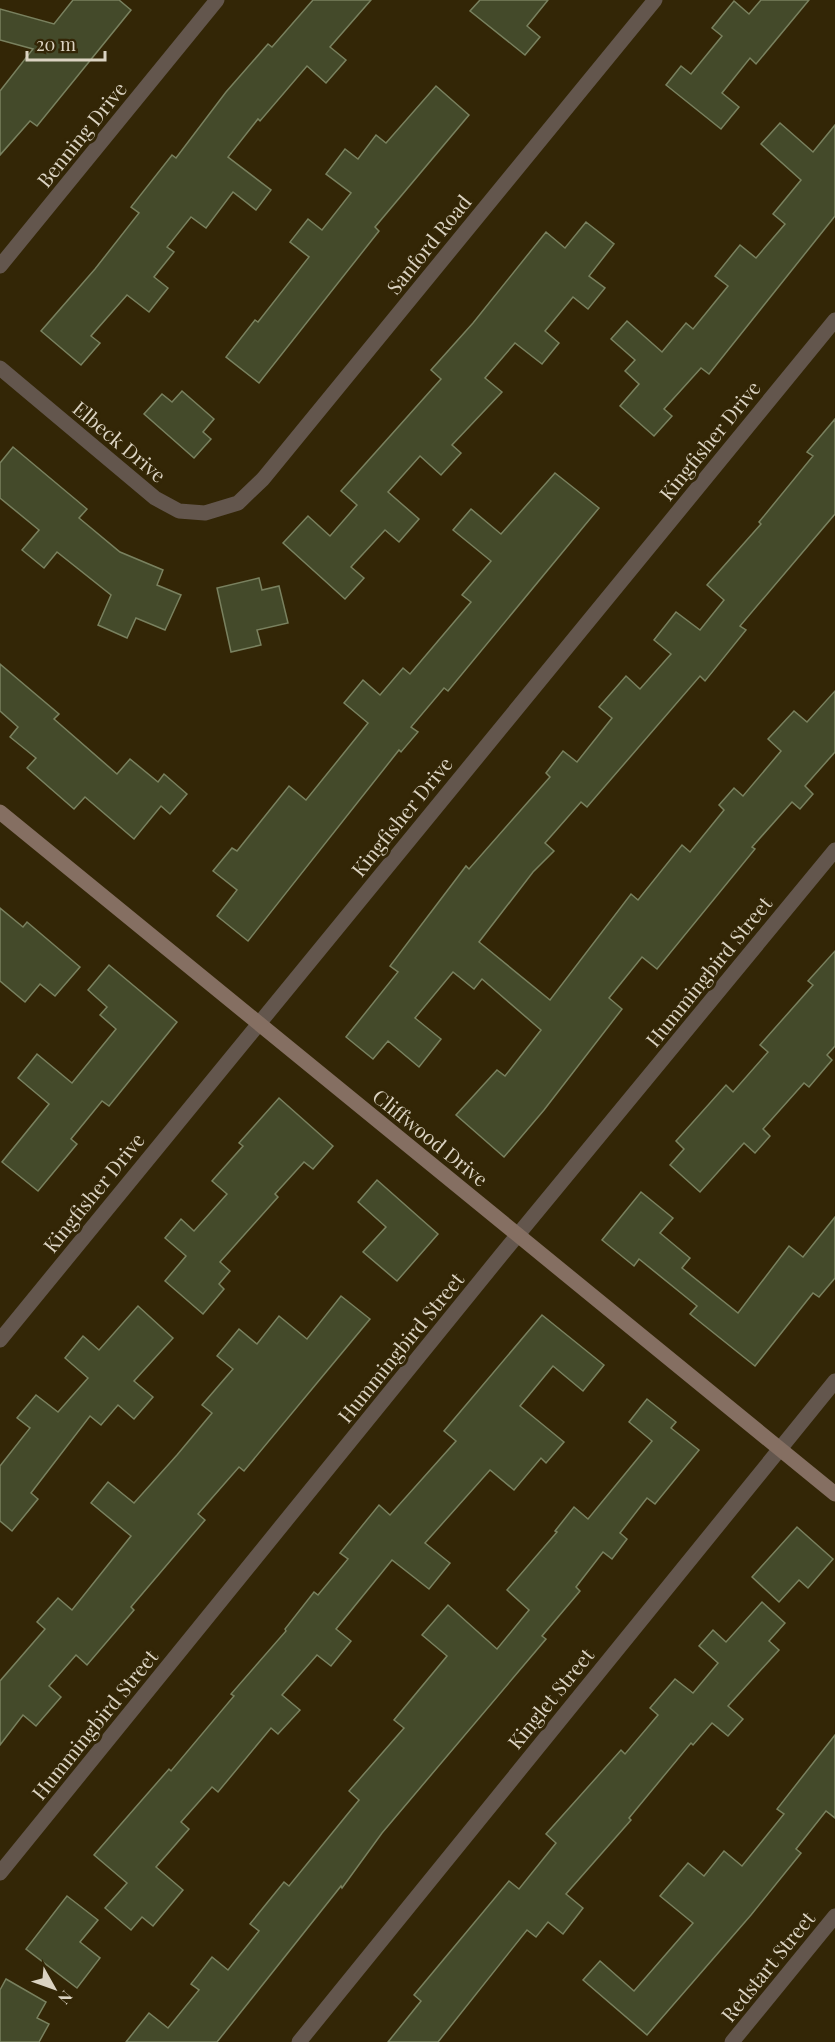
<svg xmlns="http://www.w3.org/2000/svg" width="835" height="2042" viewBox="0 0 835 2042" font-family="'Playfair Display',serif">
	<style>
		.building { fill: #444a2a; stroke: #79815f; stroke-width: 1.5 }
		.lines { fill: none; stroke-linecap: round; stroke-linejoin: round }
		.street { stroke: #63564d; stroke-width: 15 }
		.secondary { stroke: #856f62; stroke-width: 15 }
		.labels { text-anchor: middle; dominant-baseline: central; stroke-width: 6; stroke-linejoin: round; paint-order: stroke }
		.street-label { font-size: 20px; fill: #dbd3c2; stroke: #332606 }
	</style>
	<rect width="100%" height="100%" fill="#332606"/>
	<g class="building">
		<polygon points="73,0 119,0 131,10 37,126 30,121 0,155 0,91 33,49 0,40 0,9 54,24"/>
		<polygon points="313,0 371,0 330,47 346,60 326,83 307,66 260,121 258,119 228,157 271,190 256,210 233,192 206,228 191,217 167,247 174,252 154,277 168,288 149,312 127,295 91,336 100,343 81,365 41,331 95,269 139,213 131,207 172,155 176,158 226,92 268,44 272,47"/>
		<polygon points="480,0 548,0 527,26 540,37 525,55 470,11"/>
		<polygon points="761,0 809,0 756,64 750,58 722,93 739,107 721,129 666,85 681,66 691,74 722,36 712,28 734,1 749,14"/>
		<polygon points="436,86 469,115 375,227 379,231 259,383 226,357 255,320 258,322 309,257 290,242 308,219 322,230 351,193 326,174 345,149 358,159 376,135 386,143"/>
		<polygon points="780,123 813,152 835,125 835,216 709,374 701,368 664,409 672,416 654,436 620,406 639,384 625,371 635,360 611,339 627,321 662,352 686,323 693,329 728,286 715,276 740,245 756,258 785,224 773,214 801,180 761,144"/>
		<polygon points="586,222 614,244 589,276 605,288 588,309 573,297 545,331 559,343 542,364 515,343 485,378 502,392 452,445 461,453 441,475 420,456 388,492 419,519 399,542 385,530 351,567 364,578 345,599 283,543 308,516 330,536 357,505 341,491 441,379 431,370 473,323 546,232 565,248"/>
		<polygon points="182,391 214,419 203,432 211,439 194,458 144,414 162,394 172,402"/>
		<polygon points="835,419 835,514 740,626 746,630 705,681 700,676 587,807 581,802 545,843 554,851 533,872 479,942 550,1000 631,894 638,900 682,845 690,852 724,810 719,805 734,788 743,796 781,751 768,739 794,711 807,722 835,691 835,752 805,786 813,794 800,809 792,802 752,847 755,849 657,969 642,957 609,998 622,1009 544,1110 504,1157 456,1115 497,1070 505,1076 541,1030 482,979 474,989 453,972 415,1018 441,1039 419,1067 388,1041 373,1059 346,1037 398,972 390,966 466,866 469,869 550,777 546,773 563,751 577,762 612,718 599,707 626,676 640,689 671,654 654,640 676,612 700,630 724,600 707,585 761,524 759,522 813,456 807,452"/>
		<polygon points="13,447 87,509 79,518 120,552 163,570 157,585 181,595 165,630 136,618 127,638 98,625 111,595 57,552 44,568 22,550 39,530 0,498 0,463"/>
		<polygon points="555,473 599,508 448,691 444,688 411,727 418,732 401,752 399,750 248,941 217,916 237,890 213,871 232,848 237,851 289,786 306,800 368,723 344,703 363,680 380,695 403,668 410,674 471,602 462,595 491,561 453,530 471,509 501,534"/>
		<polygon points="259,578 262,590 279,586 288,623 257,630 261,645 231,652 217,588"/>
		<polygon points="0,664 59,714 54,719 117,774 130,759 158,782 164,774 187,794 170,814 161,806 134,839 85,797 74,809 27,768 36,758 10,737 18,727 0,711"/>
		<polygon points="0,908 23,927 27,922 80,967 55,996 40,984 25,1002 0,981"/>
		<polygon points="835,951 835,1046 827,1055 832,1060 809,1087 804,1083 763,1129 770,1136 755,1153 744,1143 700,1192 670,1165 684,1149 676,1141 726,1085 733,1092 768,1052 760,1045 813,985 808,981"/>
		<polygon points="109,965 177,1022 109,1106 102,1101 71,1139 77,1144 38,1191 2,1162 49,1104 18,1078 37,1054 72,1083 116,1029 100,1015 107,1007 88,990"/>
		<polygon points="279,1098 333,1146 313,1169 304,1162 275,1194 278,1197 220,1262 230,1271 219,1284 224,1289 203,1314 165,1281 186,1256 165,1238 181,1219 194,1231 227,1194 212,1181 243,1146 239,1143"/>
		<polygon points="377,1180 438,1234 397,1281 363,1252 386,1227 358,1202"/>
		<polygon points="641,1192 673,1218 660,1233 690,1258 682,1268 738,1313 789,1246 803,1257 835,1217 835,1278 819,1297 813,1293 755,1366 690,1314 697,1306 639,1259 634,1266 602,1240"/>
		<polygon points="341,1296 370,1319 244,1471 239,1467 198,1514 205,1520 131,1607 134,1610 87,1665 76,1655 49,1686 61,1697 36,1726 23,1715 0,1745 0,1681 45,1629 37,1622 58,1598 72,1610 131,1536 91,1503 108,1482 134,1503 177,1455 212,1413 202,1405 233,1369 217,1356 239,1329 257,1344 279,1316 307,1339"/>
		<polygon points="138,1306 173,1338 134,1381 153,1397 134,1419 118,1405 101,1425 90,1416 31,1493 38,1499 12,1531 0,1521 0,1466 30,1428 17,1418 36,1395 58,1412 88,1378 65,1358 83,1336 99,1350"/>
		<polygon points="542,1315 604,1365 583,1391 553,1366 520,1406 564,1442 546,1463 541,1458 514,1490 490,1470 425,1543 450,1563 429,1589 392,1560 336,1629 351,1641 331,1666 317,1655 282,1695 300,1710 278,1734 271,1728 218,1792 212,1787 181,1822 189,1829 156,1867 183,1890 153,1926 142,1917 131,1930 105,1908 127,1883 94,1855 169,1769 171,1771 234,1696 231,1694 286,1631 285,1629 314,1592 318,1595 348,1559 340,1553 379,1505 390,1515 456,1441 444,1431"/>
		<polygon points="647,1399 676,1422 671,1428 699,1450 655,1504 647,1498 620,1533 627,1539 612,1559 603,1552 576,1587 580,1591 542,1636 546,1639 382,1833 342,1888 341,1886 217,2042 126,2042 149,2013 168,2028 199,1990 191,1984 212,1957 228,1970 259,1931 250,1924 284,1882 289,1886 359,1800 349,1791 404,1728 394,1720 447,1656 422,1635 448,1605 497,1649 529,1610 507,1590 557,1532 555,1531 574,1507 588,1519 652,1441 629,1422"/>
		<polygon points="797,1527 833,1559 808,1588 799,1580 779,1602 752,1577"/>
		<polygon points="762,1602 785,1623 769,1641 779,1650 728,1706 743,1719 728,1736 712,1723 693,1745 691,1743 629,1818 631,1820 566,1894 583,1908 563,1934 548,1922 536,1937 527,1930 438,2042 388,2042 421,2001 414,1995 509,1881 519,1889 556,1843 546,1834 621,1750 625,1754 658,1715 650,1708 675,1679 693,1693 718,1663 699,1646 713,1630 726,1642"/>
		<polygon points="835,1735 835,1818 826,1811 796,1849 801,1853 751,1915 647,2035 583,1980 600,1961 634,1991 693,1923 660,1896 688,1863 704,1876 724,1851 742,1866 784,1814 777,1809"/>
		<polygon points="67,1896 98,1920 80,1942 100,1958 77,1988 26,1949"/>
		<polygon points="6,1979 46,2002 37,2018 49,2024 39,2042 0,2042 0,1990"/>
	</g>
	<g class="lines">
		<g class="street">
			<polyline points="0,266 217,0"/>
			<polyline points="0,368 155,498 179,511 205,513 238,503 263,479 655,0"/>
			<polyline points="0,1340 835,320"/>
			<polyline points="0,1873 502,1254 835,850"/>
			<polyline points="299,2042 835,1381"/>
			<polyline points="732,2042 835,1916"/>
		</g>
		<polyline class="secondary" points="0,812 835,1494"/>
	</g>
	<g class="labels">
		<g class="street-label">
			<text transform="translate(81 134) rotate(-51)">Benning Drive</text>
			<text transform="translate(428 244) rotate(-51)">Sanford Road</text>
			<text transform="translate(709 440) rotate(-51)">Kingfisher Drive</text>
			<text transform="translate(120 441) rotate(40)">Elbeck Drive</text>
			<text transform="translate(401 816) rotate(-51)">Kingfisher Drive</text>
			<text transform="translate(708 971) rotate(-51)">Hummingbird Street</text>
			<text transform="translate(431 1137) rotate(39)">Cliffwood Drive</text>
			<text transform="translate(93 1192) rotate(-51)">Kingfisher Drive</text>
			<text transform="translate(400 1347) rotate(-51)">Hummingbird Street</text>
			<text transform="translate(550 1698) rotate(-51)">Kinglet Street</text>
			<text transform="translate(94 1724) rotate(-51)">Hummingbird Street</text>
			<text transform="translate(767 1966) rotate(-51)">Redstart Street</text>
		</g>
	</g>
	<g transform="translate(54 1988) rotate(130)" stroke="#332606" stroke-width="4.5" paint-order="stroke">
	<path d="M0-4.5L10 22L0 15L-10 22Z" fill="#dbd3c2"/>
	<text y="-9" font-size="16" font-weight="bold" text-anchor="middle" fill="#dbd3c2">N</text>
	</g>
	<path d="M27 51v9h78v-9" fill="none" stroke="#dbd3c2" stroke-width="3"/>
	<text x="36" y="51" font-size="18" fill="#dbd3c2" stroke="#332606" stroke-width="4.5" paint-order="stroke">20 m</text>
</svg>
